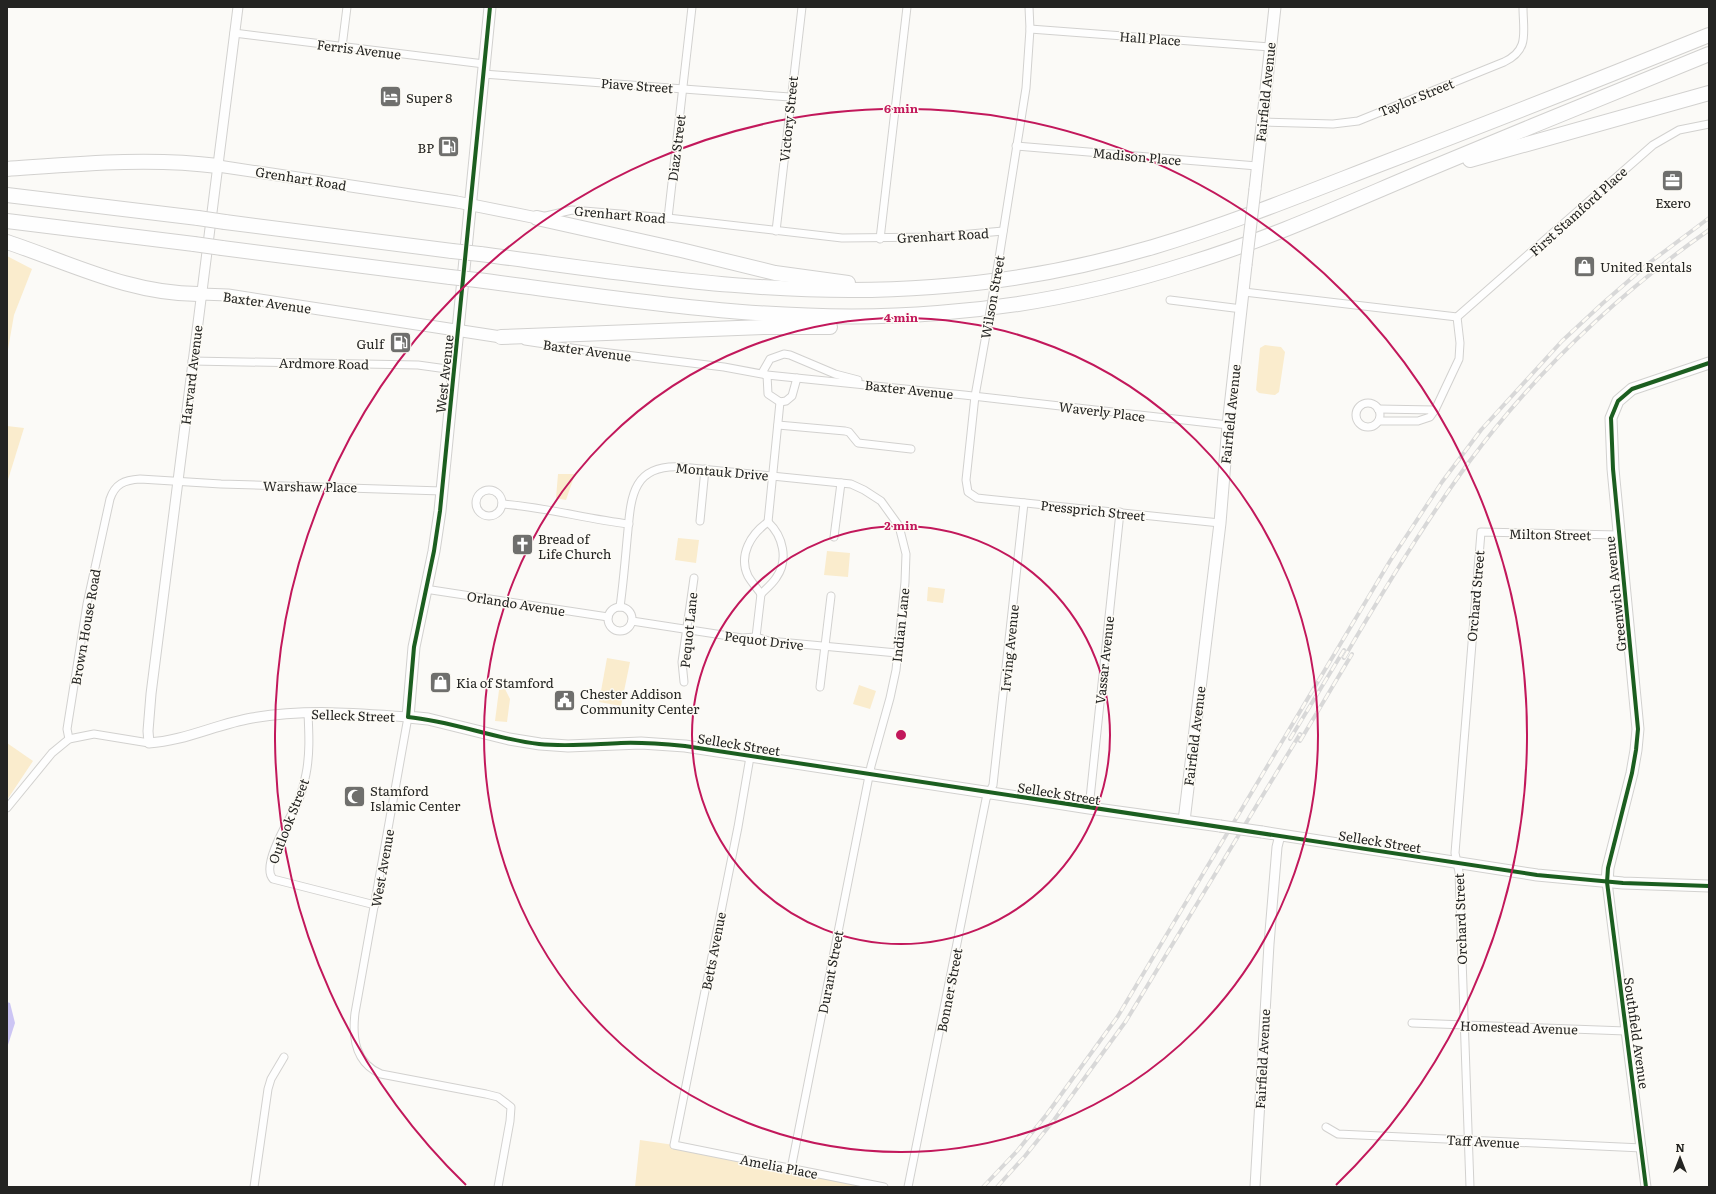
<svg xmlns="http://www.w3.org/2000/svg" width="1716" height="1194" viewBox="0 0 1716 1194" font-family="Literata,serif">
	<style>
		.green { fill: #faeccd }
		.water { fill: #ccc5f4 }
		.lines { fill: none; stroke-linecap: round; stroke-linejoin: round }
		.minor-casing { stroke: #d2d1cf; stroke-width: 9 }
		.tertiary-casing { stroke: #d2d1cf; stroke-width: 11 }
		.secondary-casing { stroke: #d2d1cf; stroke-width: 13 }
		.motorway-casing { stroke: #d2d1cf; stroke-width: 16 }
		.minor { stroke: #fefefe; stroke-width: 7 }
		.tertiary { stroke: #fefefe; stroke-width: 9 }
		.secondary { stroke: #fefefe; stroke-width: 11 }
		.motorway { stroke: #fefefe; stroke-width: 14 }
		.rail-casing { stroke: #d8d8d8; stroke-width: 4 }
		.rail { stroke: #fdfbf5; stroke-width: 2.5; stroke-dasharray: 8; stroke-linecap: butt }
		.minor-bridge-casing { stroke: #d2d1cf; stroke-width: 9; stroke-linecap: butt }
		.secondary-bridge-casing { stroke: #d2d1cf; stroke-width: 13; stroke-linecap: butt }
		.motorway-bridge-casing { stroke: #d2d1cf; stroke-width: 16; stroke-linecap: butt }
		.minor-bridge { stroke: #fefefe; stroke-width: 7 }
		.secondary-bridge { stroke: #fefefe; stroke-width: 11 }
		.motorway-bridge { stroke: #fefefe; stroke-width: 14 }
		.cycleway-casing { stroke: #fdfbf5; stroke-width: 6 }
		.cycleway { stroke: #1b5e20; stroke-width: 4 }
		.ring { fill: none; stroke: #c2185b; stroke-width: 2 }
		.labels { text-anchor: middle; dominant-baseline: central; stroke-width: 3; stroke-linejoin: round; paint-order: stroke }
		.street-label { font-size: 13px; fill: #242422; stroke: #fdfbf5 }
		.poi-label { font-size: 13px; fill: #242422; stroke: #fdfbf5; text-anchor: start }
		.centre { fill: #c2185b; stroke: #fdfbf5; stroke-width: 2 }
		.ring-label { font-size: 12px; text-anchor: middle; font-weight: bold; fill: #c2185b; stroke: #fdfbf5; stroke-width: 3; stroke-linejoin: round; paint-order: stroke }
	</style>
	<rect width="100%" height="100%" fill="#fbfaf7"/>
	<g class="green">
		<polygon points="7,256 32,269 14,315 7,355"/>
		<polygon points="1265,345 1281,347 1285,352 1279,392 1275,395 1259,393 1256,390 1260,348"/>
		<polygon points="7,426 24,428 7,483"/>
		<polygon points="558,474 575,474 566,500 556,498"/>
		<polygon points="678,538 699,540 696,563 675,560"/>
		<polygon points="827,551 850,553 848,577 824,575"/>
		<polygon points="928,587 945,589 943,603 927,601"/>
		<polygon points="607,658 630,662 621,706 599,702"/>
		<polygon points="859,685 876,691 870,709 853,704"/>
		<polygon points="505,689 510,699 507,722 495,721 499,690"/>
		<polygon points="7,743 33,761 7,800"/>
		<polygon points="640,1140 674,1145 884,1187 635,1187"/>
	</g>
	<polygon class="water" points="7,1002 10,1003 15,1023 7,1048"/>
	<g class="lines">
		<defs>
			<g id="minor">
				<polyline points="1030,29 1270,47"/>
				<polyline points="234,33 484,64"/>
				<polyline points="342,47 347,7"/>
				<polyline points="483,74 790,97"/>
				<path d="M 1262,122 L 1333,124 L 1358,121 L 1504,62 C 1530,50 1523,32 1523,7"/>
				<polyline points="1016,146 1257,166"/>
				<polyline points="546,216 572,210 668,218 842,238 937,237 1003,231"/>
				<polyline points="668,218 692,7"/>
				<polyline points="776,231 802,7"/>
				<polyline points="880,239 907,7"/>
				<polyline points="999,258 1026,88 1030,29 1029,7"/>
				<polyline points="1244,292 1457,317 1653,145 1679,130 1709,124"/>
				<polyline points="1170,300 1242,309"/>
				<polyline points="987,329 975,396 966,480 968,492 977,498 986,499 1220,523"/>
				<polyline points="525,341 585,350 724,367 767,375 964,395 1228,425"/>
				<polyline points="192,361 418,365 454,370"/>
				<polyline points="762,373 770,359 784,354 790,355 835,374 858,380"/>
				<polyline points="767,375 768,394 780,402 786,401 792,396 797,378"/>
				<circle cx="1368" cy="415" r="12"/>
				<polyline points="1378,409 1435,410"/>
				<polyline points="1379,421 1418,421 1430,417 1435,410 1459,359 1460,343 1457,317"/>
				<polyline points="778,425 845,431 849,432 858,443 911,449"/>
				<circle cx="489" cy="503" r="13"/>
				<path d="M 502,504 C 545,507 586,519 629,524"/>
				<polyline points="700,521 705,469"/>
				<polyline points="768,522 780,402"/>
				<polyline points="834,537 841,483"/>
				<polyline points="425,589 608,617"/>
				<path d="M 761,594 C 757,588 752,583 748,576 C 738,555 751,534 768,522"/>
				<path d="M 761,594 C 766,589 772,584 776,578 C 789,560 783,536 768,522"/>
				<circle cx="620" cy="619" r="12"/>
				<path d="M 620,607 C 623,585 625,563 627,540 C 631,502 629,464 681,467 L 851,484 L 864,490 L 881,501 L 899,526 L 906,554 L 905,582 L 896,670 L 890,698 L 871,766 L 791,1169"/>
				<polyline points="632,621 742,638 756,637 769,641 897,653"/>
				<polyline points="756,637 761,594"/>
				<polyline points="684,682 682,662 694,578"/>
				<polyline points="820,687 831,596"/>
				<path d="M 308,713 C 309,734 310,754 306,774 C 304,784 301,795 297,804 C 290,818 260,866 273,879 L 375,905"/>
				<path d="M 408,717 L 355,1013 C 352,1038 355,1063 381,1074 L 486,1094 L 498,1097 L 511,1107 L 510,1121 L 498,1187"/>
				<path d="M 69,739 L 67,729 L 87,604 L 110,499 C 115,484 124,480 140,479 L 221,484 L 442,491"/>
				<polyline points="750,757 738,827 674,1145 884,1187"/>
				<polyline points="7,808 52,753 69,739 94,734 149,743"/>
				<polyline points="1089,808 1120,512"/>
				<polyline points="1412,1023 1626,1031"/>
				<polyline points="1326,1127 1338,1134 1642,1148"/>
				<polyline points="254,1187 268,1089 271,1079 284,1057"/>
				<polyline points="908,1187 986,799 993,785 1024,503"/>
				<polyline points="1470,1187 1459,872 1455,853 1481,532 1619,535"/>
			</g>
			<g id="tertiary">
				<path d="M 238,7 L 151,694 L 148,731 L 149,743 C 184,741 217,724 252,718 C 304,709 356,713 408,717"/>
				<polyline points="1607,882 1646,1187"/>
				<polyline points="1255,1187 1269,944 1277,847 1280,835"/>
			</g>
			<g id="secondary">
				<polyline points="490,7 440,511 434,551 414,647 408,717 428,719 509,739 540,744 568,746 641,743 685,746 1089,808 1220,826"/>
				<polyline points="218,166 457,202 537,218"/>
				<polyline points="1255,189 1275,7"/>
				<polyline points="201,294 228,295 501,337"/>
				<polyline points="1184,821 1220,523 1228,425 1246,265"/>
				<polyline points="1262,832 1537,875 1623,883 1709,886"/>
				<polyline points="1607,882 1608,868 1632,773 1636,750 1638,729 1613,469 1611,418 1618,401 1632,389 1709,363"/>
			</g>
			<g id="motorway">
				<polyline points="1470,160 1709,93"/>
				<path d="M 7,169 C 77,164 148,157 218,166"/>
				<polyline points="7,195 198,218"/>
				<polyline points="537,218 681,250 775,273 848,283"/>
				<polyline points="7,221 194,244"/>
				<polyline points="225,222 452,251"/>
				<path d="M 7,242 C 70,263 132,295 201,294"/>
				<polyline points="222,248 450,277"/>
				<path d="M 480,254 C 630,274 780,299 932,287 C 1006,282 1081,268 1153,247 C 1230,224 1306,193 1381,164 C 1491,122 1600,79 1709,35"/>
				<path d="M 477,280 C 631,300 783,326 938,313 C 1023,307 1109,289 1190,263 C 1272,238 1350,202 1429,169 C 1522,130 1616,92 1709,54"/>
				<polyline points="501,337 764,327 830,327"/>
			</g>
		</defs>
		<use href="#minor" class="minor-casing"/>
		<use href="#tertiary" class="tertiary-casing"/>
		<use href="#secondary" class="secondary-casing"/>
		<use href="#motorway" class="motorway-casing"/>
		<use href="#minor" class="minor"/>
		<use href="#tertiary" class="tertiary"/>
		<use href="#secondary" class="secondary"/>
		<use href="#motorway" class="motorway"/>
		<defs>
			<g id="rail">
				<path d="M 1344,658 C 1383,591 1423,525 1469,462 C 1535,373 1618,294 1709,230"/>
				<polyline points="1290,739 1344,650"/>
				<polyline points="1300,741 1352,654"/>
				<polyline points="983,1187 1018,1150 1047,1114 1118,1016 1390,561 1442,482 1481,430 1562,341 1603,303 1649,263 1709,218"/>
				<polyline points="997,1187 1025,1156 1054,1120 1126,1021 1300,734"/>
			</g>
		</defs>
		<use href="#rail" class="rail-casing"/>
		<use href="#rail" class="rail"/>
		<defs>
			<polyline id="minor-bridge" points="987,329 999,258"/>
			<g id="secondary-bridge">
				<polyline points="1246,265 1255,189"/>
				<polyline points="1220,826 1262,832"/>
			</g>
			<g id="motorway-bridge">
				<polyline points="198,218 225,222"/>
				<polyline points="194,244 222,248"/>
				<polyline points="452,251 480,254"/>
				<polyline points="450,277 477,280"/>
			</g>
		</defs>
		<use href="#minor-bridge" class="minor-bridge-casing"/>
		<use href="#secondary-bridge" class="secondary-bridge-casing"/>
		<use href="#motorway-bridge" class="motorway-bridge-casing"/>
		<use href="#minor-bridge" class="minor-bridge"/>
		<use href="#secondary-bridge" class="secondary-bridge"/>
		<use href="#motorway-bridge" class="motorway-bridge"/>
		<defs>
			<g id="cycleway">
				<path d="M 490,7 L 440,511 L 434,551 L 414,647 L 408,717 C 452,721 495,739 539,744 C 567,747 594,744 621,743 C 643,742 664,744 685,746 L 1537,875 L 1623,883 L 1709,886"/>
				<polyline points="1646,1187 1607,882 1608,868 1632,773 1636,750 1638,729 1613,469 1611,418 1618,401 1632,389 1709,363"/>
			</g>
		</defs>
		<use href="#cycleway" class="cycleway-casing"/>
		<use href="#cycleway" class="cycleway"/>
	</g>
	<g class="ring">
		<circle cx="901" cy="735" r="209"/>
		<circle cx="901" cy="735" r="417"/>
		<path d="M466 1185A626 626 0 1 1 1336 1185"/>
	</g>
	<defs>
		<symbol id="hotel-square" viewBox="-11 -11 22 22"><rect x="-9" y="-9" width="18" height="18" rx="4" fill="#6f6f6d" stroke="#fdfbf5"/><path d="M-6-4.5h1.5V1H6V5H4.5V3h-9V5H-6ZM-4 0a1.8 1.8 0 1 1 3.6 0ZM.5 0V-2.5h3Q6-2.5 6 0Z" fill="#fff"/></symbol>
		<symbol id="fuel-square" viewBox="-11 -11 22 22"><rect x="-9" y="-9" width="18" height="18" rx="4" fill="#6f6f6d" stroke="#fdfbf5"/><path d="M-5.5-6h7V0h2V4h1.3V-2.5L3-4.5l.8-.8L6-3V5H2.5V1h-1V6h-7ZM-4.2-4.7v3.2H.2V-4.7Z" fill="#fff"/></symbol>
		<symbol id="office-square" viewBox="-11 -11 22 22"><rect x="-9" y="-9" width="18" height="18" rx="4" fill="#6f6f6d" stroke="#fdfbf5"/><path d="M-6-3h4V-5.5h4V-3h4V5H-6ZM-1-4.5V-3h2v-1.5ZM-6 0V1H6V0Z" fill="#fff"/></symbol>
		<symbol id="shop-square" viewBox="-11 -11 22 22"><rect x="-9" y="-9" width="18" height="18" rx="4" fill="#6f6f6d" stroke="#fdfbf5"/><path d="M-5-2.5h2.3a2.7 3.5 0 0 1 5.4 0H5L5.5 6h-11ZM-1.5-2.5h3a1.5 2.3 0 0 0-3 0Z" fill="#fff"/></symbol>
		<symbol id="church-square" viewBox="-11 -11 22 22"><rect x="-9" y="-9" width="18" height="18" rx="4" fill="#6f6f6d" stroke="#fdfbf5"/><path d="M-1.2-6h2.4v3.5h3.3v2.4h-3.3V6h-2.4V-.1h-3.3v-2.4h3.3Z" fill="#fff"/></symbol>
		<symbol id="civic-square" viewBox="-11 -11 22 22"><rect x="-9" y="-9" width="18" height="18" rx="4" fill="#6f6f6d" stroke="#fdfbf5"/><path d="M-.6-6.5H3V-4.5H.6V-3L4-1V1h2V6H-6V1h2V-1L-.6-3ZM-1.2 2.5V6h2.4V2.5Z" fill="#fff"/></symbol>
		<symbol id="mosque-square" viewBox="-11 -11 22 22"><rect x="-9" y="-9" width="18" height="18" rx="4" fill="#6f6f6d" stroke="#fdfbf5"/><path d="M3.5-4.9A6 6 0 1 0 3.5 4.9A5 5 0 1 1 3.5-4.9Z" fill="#fff"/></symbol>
	</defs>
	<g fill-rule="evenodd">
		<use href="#hotel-square" x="378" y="84" width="25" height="25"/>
		<use href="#fuel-square" x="436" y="134" width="25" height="25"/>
		<use href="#office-square" x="1660" y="168" width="25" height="25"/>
		<use href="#shop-square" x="1572" y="254" width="25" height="25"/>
		<use href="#fuel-square" x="388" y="330" width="25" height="25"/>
		<use href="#church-square" x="510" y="532" width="25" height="25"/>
		<use href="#shop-square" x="428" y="670" width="25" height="25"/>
		<use href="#civic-square" x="552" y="688" width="25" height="25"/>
		<use href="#mosque-square" x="342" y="784" width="25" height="25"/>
	</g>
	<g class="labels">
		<g class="street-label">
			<text transform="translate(1150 38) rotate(4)">Hall Place</text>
			<text transform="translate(359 49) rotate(7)">Ferris Avenue</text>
			<text transform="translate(637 85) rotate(4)">Piave Street</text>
			<text transform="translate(1265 92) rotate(-84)">Fairfield Avenue</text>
			<text transform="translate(1416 97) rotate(-22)">Taylor Street</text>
			<text transform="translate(788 119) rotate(-84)">Victory Street</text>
			<text transform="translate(676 148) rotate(-83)">Diaz Street</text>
			<text transform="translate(1137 156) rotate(5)">Madison Place</text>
			<text transform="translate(301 178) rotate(9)">Grenhart Road</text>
			<text transform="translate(1578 211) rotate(-42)">First Stamford Place</text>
			<text transform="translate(620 214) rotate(5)">Grenhart Road</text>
			<text transform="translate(943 235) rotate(-3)">Grenhart Road</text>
			<text transform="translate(992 297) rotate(-80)">Wilson Street</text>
			<text transform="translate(267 302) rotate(8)">Baxter Avenue</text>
			<text transform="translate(587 350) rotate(8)">Baxter Avenue</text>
			<text transform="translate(324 363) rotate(1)">Ardmore Road</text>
			<text transform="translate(444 374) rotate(-84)">West Avenue</text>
			<text transform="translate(191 375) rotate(-83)">Harvard Avenue</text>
			<text transform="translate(909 389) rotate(6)">Baxter Avenue</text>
			<text transform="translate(1102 411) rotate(7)">Waverly Place</text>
			<text transform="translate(1230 414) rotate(-84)">Fairfield Avenue</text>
			<text transform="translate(722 471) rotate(5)">Montauk Drive</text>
			<text transform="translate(310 486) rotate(1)">Warshaw Place</text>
			<text transform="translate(1093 510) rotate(6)">Pressprich Street</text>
			<text transform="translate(1550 534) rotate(1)">Milton Street</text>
			<text transform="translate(1615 594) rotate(-96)">Greenwich Avenue</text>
			<text transform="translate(1475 596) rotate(-85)">Orchard Street</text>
			<text transform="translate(516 603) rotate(9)">Orlando Avenue</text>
			<text transform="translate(900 625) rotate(-84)">Indian Lane</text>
			<text transform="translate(85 627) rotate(-80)">Brown House Road</text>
			<text transform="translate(688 630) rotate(-84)">Pequot Lane</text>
			<text transform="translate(764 640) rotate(7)">Pequot Drive</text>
			<text transform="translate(1009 648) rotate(-84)">Irving Avenue</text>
			<text transform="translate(1104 660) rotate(-84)">Vassar Avenue</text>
			<text transform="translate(353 715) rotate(2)">Selleck Street</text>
			<text transform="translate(1194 736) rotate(-83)">Fairfield Avenue</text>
			<text transform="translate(739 744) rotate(9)">Selleck Street</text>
			<text transform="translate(1059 793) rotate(9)">Selleck Street</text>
			<text transform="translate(288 821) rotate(-69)">Outlook Street</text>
			<text transform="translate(1380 841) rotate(9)">Selleck Street</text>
			<text transform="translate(382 868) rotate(-80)">West Avenue</text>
			<text transform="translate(1460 919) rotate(-92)">Orchard Street</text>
			<text transform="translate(713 951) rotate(-79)">Betts Avenue</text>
			<text transform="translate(830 972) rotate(-79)">Durant Street</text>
			<text transform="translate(949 990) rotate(-79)">Bonner Street</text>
			<text transform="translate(1519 1027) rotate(2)">Homestead Avenue</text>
			<text transform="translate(1637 1033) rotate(82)">Southfield Avenue</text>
			<text transform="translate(1262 1059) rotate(-87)">Fairfield Avenue</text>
			<text transform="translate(1483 1141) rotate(3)">Taff Avenue</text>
			<text transform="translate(779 1166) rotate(11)">Amelia Place</text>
		</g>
		<g class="poi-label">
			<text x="406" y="97">Super 8</text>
			<text x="434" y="147" text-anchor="end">BP</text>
			<text x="1673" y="202" text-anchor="middle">Exero</text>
			<text x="1600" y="266">United Rentals</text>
			<text x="384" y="343" text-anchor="end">Gulf</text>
			<text x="538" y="538">Bread of<tspan x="538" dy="15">Life Church</tspan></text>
			<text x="456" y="682">Kia of Stamford</text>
			<text x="580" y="693">Chester Addison<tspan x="580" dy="15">Community Center</tspan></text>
			<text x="370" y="790">Stamford<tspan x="370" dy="15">Islamic Center</tspan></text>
		</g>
	</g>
	<circle cx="901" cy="735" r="6" class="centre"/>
	<g class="ring-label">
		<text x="901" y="113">6 min</text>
		<text x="901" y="322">4 min</text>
		<text x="901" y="530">2 min</text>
	</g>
	<rect width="1716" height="1194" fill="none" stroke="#242422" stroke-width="16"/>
	<g transform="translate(1680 1158)" stroke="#fdfbf5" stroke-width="3" paint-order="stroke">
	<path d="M0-3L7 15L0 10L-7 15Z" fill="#242422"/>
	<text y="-6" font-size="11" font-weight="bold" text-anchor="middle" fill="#242422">N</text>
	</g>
</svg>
